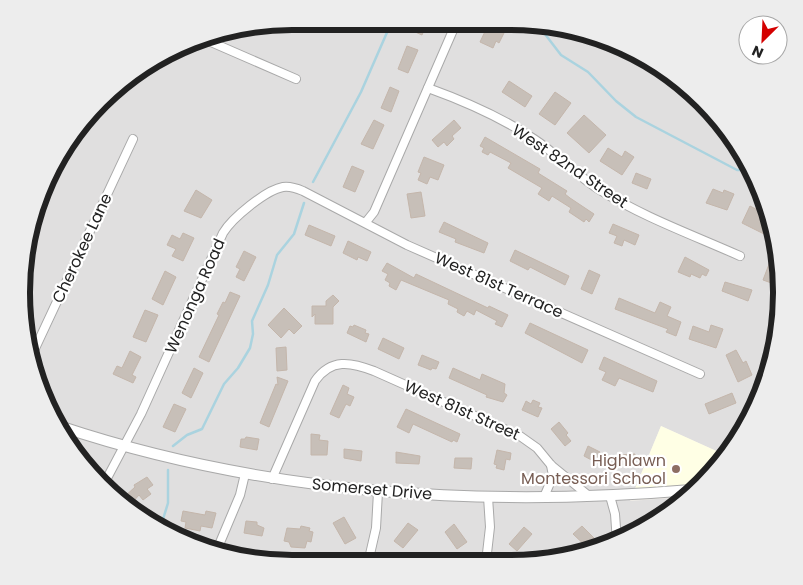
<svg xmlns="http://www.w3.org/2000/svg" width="803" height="585" viewBox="0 0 803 585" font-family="Poppins,sans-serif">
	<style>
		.residential { fill: #e0dfdf }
		.education { fill: #ffffe5 }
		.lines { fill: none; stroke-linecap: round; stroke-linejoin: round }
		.stream { stroke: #aad3df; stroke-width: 2.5 }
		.building { fill: #c7bfb8; stroke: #c4b6ab }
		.minor-casing { stroke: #a9a9a9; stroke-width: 10 }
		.tertiary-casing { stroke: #a9a9a9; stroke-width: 12 }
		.minor { stroke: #fff; stroke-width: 8 }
		.tertiary { stroke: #fff; stroke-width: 10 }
		.education-dot { fill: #8d6e63; stroke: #fff; stroke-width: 2 }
		.labels { text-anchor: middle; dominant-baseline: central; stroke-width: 4.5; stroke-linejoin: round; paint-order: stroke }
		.street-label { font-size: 16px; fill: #222; stroke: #fff }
		.education-label { font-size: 16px; fill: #785e54; stroke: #fff; text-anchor: end }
		.rim { fill: none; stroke: #222; stroke-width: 6 }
	</style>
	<rect width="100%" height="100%" fill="#f2efe9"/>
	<polygon class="residential" points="292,21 511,21 580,30 661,67 726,127 772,222 779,328 760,386 737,438 723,454 661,426 630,501 685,497 676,508 615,543 546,561 274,563 222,554 157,528 77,458 42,397 24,328 24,257 49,173 88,114 142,67 222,31"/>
	<polygon class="education" points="661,426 723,454 697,484 634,491"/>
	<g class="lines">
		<g class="stream">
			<polyline points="538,25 561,55 588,72 616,101 636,117 737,170 747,170"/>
			<polyline points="313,182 361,92 392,21"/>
			<polyline points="173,446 187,435 202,429 224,384 238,368 250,348 253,334 252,321 268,285 277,255 294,234 304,203"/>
			<polyline points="160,529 168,503 168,470"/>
		</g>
	</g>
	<g class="building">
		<polygon points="417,21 428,21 422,35 413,31"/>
		<polygon points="490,21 505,21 501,29 505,31 499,43 496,41 493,48 480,42"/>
		<polygon points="407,46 418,50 408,73 398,69"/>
		<polygon points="635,55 661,67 663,69 660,74 632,60"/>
		<polygon points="509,81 532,96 525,107 502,92"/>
		<polygon points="390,87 399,91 391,112 381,108"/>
		<polygon points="555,92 571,103 555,125 539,114"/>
		<polygon points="584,115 606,135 589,153 567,133"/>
		<polygon points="374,120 384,125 373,149 361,144"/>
		<polygon points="454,120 461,128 452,136 454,139 447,146 444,142 438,147 432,140"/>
		<polygon points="485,137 540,169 538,173 567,191 565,194 570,198 594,214 589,222 586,219 584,222 569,212 571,208 552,196 549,201 538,194 542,188 508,168 511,163 490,152 488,155 482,152 484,148 480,146"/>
		<polygon points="608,148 622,157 625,151 634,157 622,175 600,161"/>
		<polygon points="424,157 444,165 438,180 430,177 427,184 418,180 421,173 418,172"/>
		<polygon points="352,166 364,171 355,192 343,187"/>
		<polygon points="636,173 651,179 647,189 632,183"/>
		<polygon points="713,189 723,193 724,190 734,194 727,210 706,203"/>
		<polygon points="196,190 212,200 201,218 184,211"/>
		<polygon points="421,192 425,216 411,218 407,194"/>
		<polygon points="750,206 769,216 768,219 772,222 774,239 742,223"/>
		<polygon points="444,222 488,243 484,253 455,242 456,239 439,232"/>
		<polygon points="613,224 639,235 635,245 624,240 622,246 614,243 617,236 609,233"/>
		<polygon points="309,225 335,236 331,246 305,235"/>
		<polygon points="183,233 194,238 183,261 172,256 176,249 167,245 172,235 180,239"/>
		<polygon points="348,241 371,252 367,261 358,257 357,260 343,253"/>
		<polygon points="515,250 569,276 565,285 530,267 528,270 510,261"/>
		<polygon points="244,251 256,257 244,281 236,277 240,269 236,267"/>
		<polygon points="774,251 777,284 777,285 763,280"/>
		<polygon points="685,257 709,270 706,276 702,274 700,278 691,274 690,277 678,272"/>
		<polygon points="387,263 414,278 416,274 488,308 489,306 508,315 502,327 495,324 497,321 476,310 474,315 467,311 464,316 457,312 458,309 448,304 449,300 401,280 396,290 389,286 390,283 385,280 388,274 382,271"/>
		<polygon points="589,270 600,275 592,294 581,289"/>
		<polygon points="165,271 176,277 163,305 152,299"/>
		<polygon points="725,282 752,290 748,301 722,291"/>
		<polygon points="230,292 240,296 209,362 199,357 219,315 217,314 223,302 225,303"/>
		<polygon points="333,295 339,301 333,307 333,324 315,324 315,314 312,317 312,306 326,306 326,301"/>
		<polygon points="619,298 655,313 660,302 671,307 667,316 681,322 676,336 666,332 668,329 615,309"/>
		<polygon points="284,308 302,326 294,334 289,329 281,338 268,325"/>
		<polygon points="145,310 158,315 146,342 133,337"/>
		<polygon points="530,323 588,350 582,363 525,333"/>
		<polygon points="354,325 366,330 365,333 369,334 366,342 347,333 350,326 353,327"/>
		<polygon points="711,325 723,329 716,348 689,339 693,326 709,332"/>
		<polygon points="383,338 404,348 399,359 378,349"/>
		<polygon points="286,347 287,370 277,371 276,348"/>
		<polygon points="736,350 743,363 746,361 752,375 738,382 726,355"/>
		<polygon points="130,351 141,357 132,375 136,377 133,383 113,374 117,366 122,368"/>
		<polygon points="422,355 439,362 436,369 432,368 431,370 418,365"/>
		<polygon points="604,357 657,381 653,392 619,378 615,386 602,380 606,372 599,369"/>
		<polygon points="194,368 203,373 191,398 182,393"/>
		<polygon points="453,368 480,380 482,374 505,384 504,393 507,395 503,402 486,397 487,395 449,378"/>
		<polygon points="277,377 288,381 269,427 260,423 276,384 278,385"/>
		<polygon points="343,385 349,388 347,394 354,397 350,406 346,404 339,418 330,414"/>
		<polygon points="732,393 736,403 709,414 705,404"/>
		<polygon points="533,400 540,403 538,407 542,408 538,417 522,410 526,401 531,404"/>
		<polygon points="174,404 186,409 175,432 163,427"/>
		<polygon points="406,409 460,434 457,442 453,440 452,442 413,424 409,433 397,427"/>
		<polygon points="559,422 568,433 566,435 571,441 565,446 551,429"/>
		<polygon points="311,434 320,435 319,440 328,441 327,455 311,455"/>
		<polygon points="246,437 259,439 257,450 240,447 241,439 245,439"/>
		<polygon points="588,446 600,452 599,455 603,456 599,464 584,456"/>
		<polygon points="344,449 362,451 361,461 344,458"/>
		<polygon points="497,450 511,453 510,460 506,459 504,470 496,468 497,465 494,464"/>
		<polygon points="396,452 420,456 419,464 396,463"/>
		<polygon points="635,454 635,464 618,465 617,455"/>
		<polygon points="455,458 472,458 471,469 454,468"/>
		<polygon points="147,477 153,485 147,489 151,494 143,500 139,495 131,504 123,498 135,487 134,485"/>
		<polygon points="183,511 205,515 206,511 216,513 212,528 201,526 200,531 185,528 186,522 181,521"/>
		<polygon points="344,517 356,538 345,544 333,523"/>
		<polygon points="246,521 257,522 257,525 264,528 262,536 244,533"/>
		<polygon points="408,523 418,530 403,548 394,541"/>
		<polygon points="454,524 467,542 457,549 445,532"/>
		<polygon points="301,526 310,528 309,531 313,532 311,542 307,541 305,548 291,547 289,542 284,541 287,528 300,529"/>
		<polygon points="582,526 598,542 590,550 573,534"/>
		<polygon points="524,527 532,534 517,551 509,544"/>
	</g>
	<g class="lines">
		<defs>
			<g id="minor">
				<polyline points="204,39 296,79"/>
				<path d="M 428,88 C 464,101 501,117 534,139 C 557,154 576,175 600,190 C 643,217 693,235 740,256"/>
				<polyline points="366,222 374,212 457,21"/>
				<polyline points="31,357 133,139"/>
				<path d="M 272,479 L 315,381 C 331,358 351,362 374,371 L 520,436 L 537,448 L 551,465 L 589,496"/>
				<path d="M 105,482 L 141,414 L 223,233 C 232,218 266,190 283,187 C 290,186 296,188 303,191 L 407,245 L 700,374"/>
				<polyline points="610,496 615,514 617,542"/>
				<polyline points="544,497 553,476 551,465"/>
				<polyline points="216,552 240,495 245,474"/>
				<polyline points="486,562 490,527 488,497"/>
				<polyline points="368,563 376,528 378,492"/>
			</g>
			<path id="tertiary" d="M 59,426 C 263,494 478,508 691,490"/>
		</defs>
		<use href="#minor" class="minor-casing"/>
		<use href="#tertiary" class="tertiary-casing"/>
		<use href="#minor" class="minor"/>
		<use href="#tertiary" class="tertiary"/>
	</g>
	<circle class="education-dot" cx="676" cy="469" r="5"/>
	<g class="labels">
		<g class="street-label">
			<text transform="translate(570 166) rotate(34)">West 82nd Street</text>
			<text transform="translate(82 248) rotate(-65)">Cherokee Lane</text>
			<text transform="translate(499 285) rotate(24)">West 81st Terrace</text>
			<text transform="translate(195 296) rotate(-66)">Wenonga Road</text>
			<text transform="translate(462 410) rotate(24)">West 81st Street</text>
			<text transform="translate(372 489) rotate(5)">Somerset Drive</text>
		</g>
		<g class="education-label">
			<text x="666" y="460">Highlawn<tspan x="666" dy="18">Montessori School</tspan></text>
		</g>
	</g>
	<path d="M0 0H803V585H0ZM292 30H511A262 262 0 0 1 773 292V293A262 262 0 0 1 511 555H292A262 262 0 0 1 30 293V292A262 262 0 0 1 292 30Z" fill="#ededed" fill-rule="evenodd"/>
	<path class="rim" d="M292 30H511A262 262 0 0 1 773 292V293A262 262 0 0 1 511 555H292A262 262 0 0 1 30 293V292A262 262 0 0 1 292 30Z"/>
	<g transform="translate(763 40) rotate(204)"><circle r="24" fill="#ffffff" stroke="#a7a7a7"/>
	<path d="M0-4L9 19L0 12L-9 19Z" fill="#d40000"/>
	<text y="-8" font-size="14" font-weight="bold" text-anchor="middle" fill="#222222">N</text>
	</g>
</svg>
